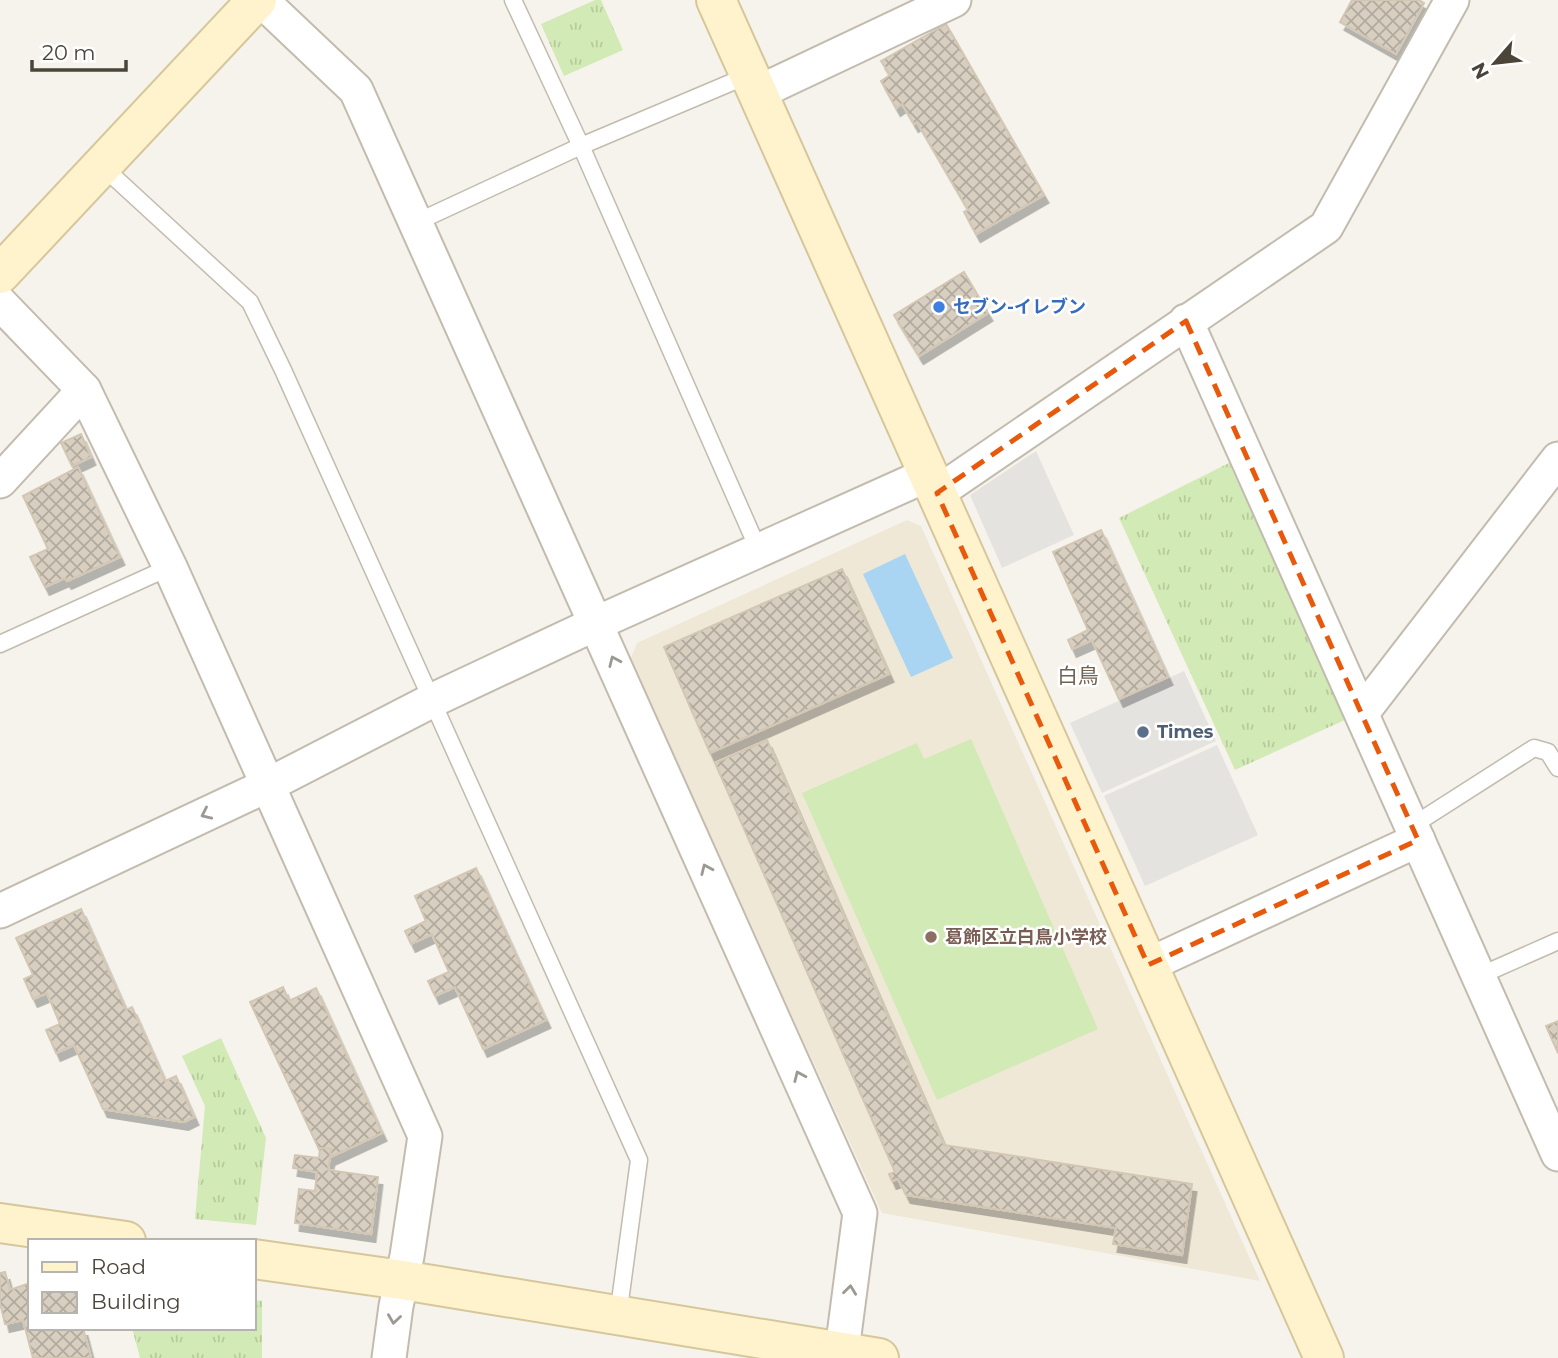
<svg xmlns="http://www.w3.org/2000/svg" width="1558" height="1358" viewBox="0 0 1558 1358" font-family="Montserrat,'Noto Sans JP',sans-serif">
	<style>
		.education { fill: #efe8d6 }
		.grass { fill: url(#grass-tufts) }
		.pitch { fill: #d2eab5 }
		.parking { fill: #e5e3e0 }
		.water { fill: #a9d4f2 }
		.building { fill: url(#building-cross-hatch); stroke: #d3c7b4; stroke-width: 2; filter: url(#shadow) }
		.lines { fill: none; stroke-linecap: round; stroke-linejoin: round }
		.lane-casing { stroke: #c2bbae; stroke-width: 19 }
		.street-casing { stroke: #c2bbae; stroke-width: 37 }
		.secondary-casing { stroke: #d6c79b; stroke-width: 42 }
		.lane { stroke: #fff; stroke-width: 16 }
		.street { stroke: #fff; stroke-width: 33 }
		.secondary { stroke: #fff3cd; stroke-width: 38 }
		.oneway { stroke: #9c9892 }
		.marked { fill: none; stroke: #e8590c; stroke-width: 5; stroke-dasharray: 14 9; stroke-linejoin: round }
		.shop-dot { fill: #3f7fe0; stroke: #fff; stroke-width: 2.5 }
		.service-dot { fill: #5c6f8a; stroke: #fff; stroke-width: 2.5 }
		.education-dot { fill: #8d6e63; stroke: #fff; stroke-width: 2.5 }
		.labels { text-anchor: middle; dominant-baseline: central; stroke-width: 5; stroke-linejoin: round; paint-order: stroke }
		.shop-label { font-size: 18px; font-weight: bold; fill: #366cbe; stroke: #fff; text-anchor: start }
		.service-label { font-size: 18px; font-weight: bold; fill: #4e5e75; stroke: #fff; text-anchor: start }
		.education-label { font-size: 18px; font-weight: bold; fill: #785e54; stroke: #fff; text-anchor: start }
		.quarter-label { font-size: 21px; fill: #6e6250; stroke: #fff }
	</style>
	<defs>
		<pattern id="grass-tufts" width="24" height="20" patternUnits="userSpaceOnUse" patternTransform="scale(1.75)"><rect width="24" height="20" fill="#d2eab5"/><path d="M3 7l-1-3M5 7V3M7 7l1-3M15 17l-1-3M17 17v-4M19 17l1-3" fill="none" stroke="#b6ca9c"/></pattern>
		<pattern id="building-cross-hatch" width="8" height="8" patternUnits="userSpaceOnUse" patternTransform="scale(1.75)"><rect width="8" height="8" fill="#d8cfc1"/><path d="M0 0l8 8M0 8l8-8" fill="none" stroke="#b1aa9e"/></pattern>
		<filter id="shadow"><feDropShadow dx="4.5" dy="8" stdDeviation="0" flood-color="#0004"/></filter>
	</defs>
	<rect width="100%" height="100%" fill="#f6f3ec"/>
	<polygon class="education" points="907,520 921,526 1260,1281 882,1213 630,660 637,643"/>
	<g class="grass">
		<polygon points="595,0 601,0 623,50 564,76 541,24"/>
		<polygon points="1229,463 1347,719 1235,770 1119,518"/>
		<polygon points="221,1038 266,1138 256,1225 195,1219 205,1106 182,1056"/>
		<polygon points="254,1300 262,1301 262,1358 140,1358 132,1328 254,1328"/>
	</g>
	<polygon class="pitch" points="971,739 1098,1029 937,1100 802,793 917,743 924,759"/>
	<g class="parking">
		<polygon points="1036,451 1074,535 1002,568 970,495"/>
		<polygon points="1184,671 1216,741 1102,793 1070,723"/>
		<polygon points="1217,745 1258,835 1145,886 1104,796"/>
	</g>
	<polygon class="water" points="905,554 953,658 911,677 863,574"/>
	<g class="building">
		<polygon points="1352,0 1419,0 1424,3 1396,54 1340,22"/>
		<polygon points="946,24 1044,195 976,234 964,212 968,210 917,122 914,124 902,104 896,108 881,81 890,75 881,61"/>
		<polygon points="964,272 988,313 919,356 894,315"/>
		<polygon points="81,434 91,457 72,466 61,443"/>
		<polygon points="78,467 120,557 67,581 65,578 45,587 30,557 48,549 23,496"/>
		<polygon points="1101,530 1168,677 1119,699 1092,640 1072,649 1068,640 1088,630 1053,552"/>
		<polygon points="842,569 889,674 710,753 664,647"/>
		<polygon points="767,740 944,1145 1192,1184 1182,1255 1113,1244 1116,1228 906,1195 898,1179 892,1181 889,1174 895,1172 715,763"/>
		<polygon points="476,868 546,1020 483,1049 455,987 435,996 428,981 449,972 432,934 411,944 405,931 426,921 415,896"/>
		<polygon points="81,909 126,1010 132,1007 165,1081 176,1076 194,1117 184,1122 103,1109 74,1045 56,1053 46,1030 60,1024 47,993 33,999 24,979 33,975 16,938"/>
		<polygon points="283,987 289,1001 316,988 382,1133 324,1160 250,1002"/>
		<polygon points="1558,1021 1558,1053 1546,1026"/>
		<polygon points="320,1148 331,1149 328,1170 378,1177 371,1234 295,1223 299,1189 315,1191 317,1172 293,1168 295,1155 319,1158"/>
		<polygon points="5,1272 10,1290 30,1283 30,1328 83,1328 91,1358 33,1358 23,1320 5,1324 0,1303 0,1273"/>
	</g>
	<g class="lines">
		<defs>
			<g id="lane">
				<polyline points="513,0 581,146 759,551"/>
				<polyline points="101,165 250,302 283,370 639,1160 618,1316"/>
				<polyline points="417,222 581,146 749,75"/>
				<polyline points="0,644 170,567"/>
				<polyline points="1412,826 1534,748 1548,752 1558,768"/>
				<polyline points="1479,976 1558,941"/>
			</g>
			<g id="street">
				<polyline points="261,0 356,90 860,1213 841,1358"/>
				<polyline points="757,93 954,0"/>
				<polyline points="0,303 84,390 170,567 425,1136 407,1256 396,1306 389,1358"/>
				<polyline points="1186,321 1558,1154"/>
				<polyline points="0,481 84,390"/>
				<polyline points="937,493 1326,227 1452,0"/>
				<polyline points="1362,713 1558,459"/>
				<polyline points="0,911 268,785 433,700 597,623 929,474"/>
				<polyline points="1148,965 1418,840"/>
			</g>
			<g id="secondary">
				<polyline points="716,0 1324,1358"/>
				<polyline points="0,274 257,0"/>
				<polyline points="0,1223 126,1241"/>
				<polyline points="254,1259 402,1280 879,1358"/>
			</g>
		</defs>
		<use href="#lane" class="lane-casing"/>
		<use href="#street" class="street-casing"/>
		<use href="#secondary" class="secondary-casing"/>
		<use href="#lane" class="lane"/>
		<use href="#street" class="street"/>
		<use href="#secondary" class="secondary"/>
	</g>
	<defs><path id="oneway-chevron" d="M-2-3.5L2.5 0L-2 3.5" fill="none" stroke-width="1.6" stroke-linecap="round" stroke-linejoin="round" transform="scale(1.75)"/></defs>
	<g class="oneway">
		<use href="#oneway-chevron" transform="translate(614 661) rotate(-114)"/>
		<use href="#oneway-chevron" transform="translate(206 814) rotate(155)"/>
		<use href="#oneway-chevron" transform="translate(706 869) rotate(-114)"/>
		<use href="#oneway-chevron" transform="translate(799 1076) rotate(-114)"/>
		<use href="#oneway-chevron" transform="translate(850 1290) rotate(-83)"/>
		<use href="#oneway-chevron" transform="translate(394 1319) rotate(98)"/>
	</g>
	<path class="marked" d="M 1186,321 L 1418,840 L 1148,965 L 937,493 Z"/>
	<circle class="shop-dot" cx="939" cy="307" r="7"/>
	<circle class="service-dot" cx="1143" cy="732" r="7"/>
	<circle class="education-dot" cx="931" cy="937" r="7"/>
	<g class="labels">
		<g class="shop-label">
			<text x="953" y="307">セブン-イレブン</text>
		</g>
		<g class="service-label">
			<text x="1157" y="732">Times</text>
		</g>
		<g class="education-label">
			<text x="945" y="937">葛飾区立白鳥小学校</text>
		</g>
		<g class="quarter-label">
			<text x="1078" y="675">白鳥</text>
		</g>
	</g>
	<rect x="28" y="1239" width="228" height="91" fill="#ffffff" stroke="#b7b4b0" stroke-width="2"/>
	<rect x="42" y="1262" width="35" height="10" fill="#fff3cd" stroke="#b7b4b0" stroke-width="2"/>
	<text x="91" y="1274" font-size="21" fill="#4b4439">Road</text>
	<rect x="42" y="1292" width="35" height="21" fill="url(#building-cross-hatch)" stroke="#b7b4b0" stroke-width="2"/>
	<text x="91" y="1309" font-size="21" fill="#4b4439">Building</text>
	<g transform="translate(1495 63) rotate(242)" stroke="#ffffff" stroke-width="5" paint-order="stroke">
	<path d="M0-5L12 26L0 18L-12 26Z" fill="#4b4439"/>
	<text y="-10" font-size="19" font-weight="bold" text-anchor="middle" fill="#4b4439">N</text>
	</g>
	<path d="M32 60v10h94v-10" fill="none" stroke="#4b4439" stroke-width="3.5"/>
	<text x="42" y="60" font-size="21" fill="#4b4439" stroke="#ffffff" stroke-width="5" paint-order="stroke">20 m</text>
</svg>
